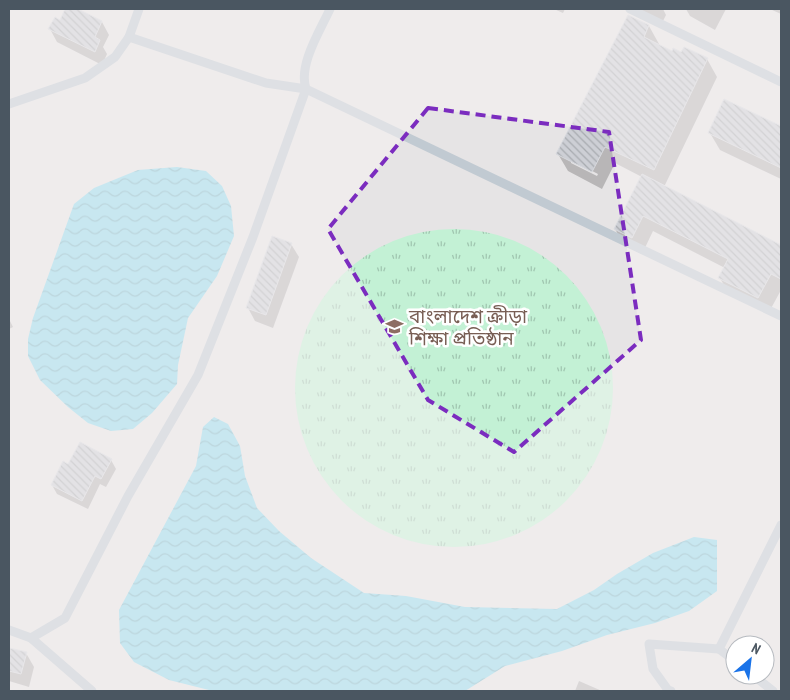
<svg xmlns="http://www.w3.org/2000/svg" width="790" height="700" viewBox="0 0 790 700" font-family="'PT Sans Narrow','Noto Sans Bengali',sans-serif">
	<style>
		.education { fill: #e6e4e5; fill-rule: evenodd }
		.park { fill: url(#park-tufts) }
		.water { fill: url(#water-waves) }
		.shadow { fill: #0003; fill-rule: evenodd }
		.building { fill: url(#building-back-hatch); stroke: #d7d9de }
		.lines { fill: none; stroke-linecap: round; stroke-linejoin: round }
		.service { stroke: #c1cad2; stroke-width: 9 }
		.marked { fill: none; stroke: #7b2cbf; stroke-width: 4; stroke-dasharray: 10 6; stroke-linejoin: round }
		.labels { text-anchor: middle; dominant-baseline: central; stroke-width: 5; stroke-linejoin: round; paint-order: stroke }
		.education-label { font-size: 19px; fill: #785e54; stroke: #fff; text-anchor: start }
	</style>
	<defs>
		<pattern id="park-tufts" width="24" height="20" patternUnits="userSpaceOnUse" patternTransform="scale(1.25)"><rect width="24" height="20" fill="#c3f1d5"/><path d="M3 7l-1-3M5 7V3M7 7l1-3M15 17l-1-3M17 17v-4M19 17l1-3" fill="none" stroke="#a0c6b0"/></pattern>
		<pattern id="water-waves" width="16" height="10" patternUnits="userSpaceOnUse" patternTransform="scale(1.25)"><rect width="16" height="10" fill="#90daee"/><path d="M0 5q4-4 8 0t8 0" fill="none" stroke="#78b4c4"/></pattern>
		<pattern id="building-back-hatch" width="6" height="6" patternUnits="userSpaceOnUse" patternTransform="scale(1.25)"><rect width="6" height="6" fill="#cdcfd5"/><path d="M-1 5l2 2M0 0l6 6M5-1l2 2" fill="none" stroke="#a8abb0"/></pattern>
	</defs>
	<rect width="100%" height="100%" fill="#f5f3f3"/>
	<path class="education" d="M 9,9 L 781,9 L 781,691 L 9,691 ZM 735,645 L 765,645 L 765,675 L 735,675 Z"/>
	<circle class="park" cx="454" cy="388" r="159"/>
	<g class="water">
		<polygon points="177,167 206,171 222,186 231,206 234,236 217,276 188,318 178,365 177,384 152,413 133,429 111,431 88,423 68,407 40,380 28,356 28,339 33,318 74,204 94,188 138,170"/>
		<polygon points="214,417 228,424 240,446 245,476 257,508 279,531 311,558 364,593 406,596 465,607 557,609 594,590 617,574 653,553 694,537 717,540 717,591 689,611 655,623 607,635 562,651 505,666 465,691 213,691 169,680 134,662 120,643 119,610 196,466 203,427"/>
	</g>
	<g class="shadow">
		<polygon points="67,9 75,9 102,22 109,35 103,47 107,54 102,65 57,42 50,29 60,21"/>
		<polygon points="554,9 565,9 563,13"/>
		<polygon points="623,9 663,9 666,15 661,25"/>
		<polygon points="686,9 726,9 715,30 690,16"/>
		<polygon points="770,9 781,9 781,14"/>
		<path d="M 629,17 L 649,26 L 659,44 L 658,46 L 672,53 L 707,59 L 717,77 L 664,187 L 781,247 L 781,290 L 768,314 L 729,294 L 720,278 L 725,268 L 653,231 L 642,254 L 625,246 L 615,229 L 642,177 L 615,163 L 602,189 L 568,171 L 558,154 ZM 571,160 L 598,174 L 597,176 L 571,163 Z"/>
		<polygon points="725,101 781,128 781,179 720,150 710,133"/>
		<polygon points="291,244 299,257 273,328 255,321 248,308"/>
		<polygon points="9,319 13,327 9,329"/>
		<polygon points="111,460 116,469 106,487 100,484 88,509 57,494 52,485"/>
		<polygon points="9,649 26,653 34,667 29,687 9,681"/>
		<polygon points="579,681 602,691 575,691"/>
	</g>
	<g class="building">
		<polygon points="65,9 78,9 102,21 95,37 100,40 95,52 48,29 55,17 60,20"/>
		<polygon points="628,15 649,25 644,37 672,51 673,48 681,52 684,47 708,58 654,170 605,147 592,172 556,154"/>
		<polygon points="724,99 781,126 781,168 708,133"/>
		<polygon points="642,174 781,245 781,279 771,274 758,298 718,278 728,259 643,216 632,238 614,229"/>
		<polygon points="272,236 292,243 266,315 246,308"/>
		<polygon points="80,442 112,459 101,479 95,476 82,501 51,485 63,461 68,464"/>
		<polygon points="9,648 27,652 21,674 9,671"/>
	</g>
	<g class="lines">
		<g class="service">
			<path d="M 330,9 C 320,31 298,65 306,89 L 781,316"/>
			<polyline points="630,9 781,82"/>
			<polyline points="129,37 139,9"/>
			<polyline points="9,104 85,78 115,57 129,37 266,83 306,89 253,237 198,375 128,496 65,618 31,638 9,630"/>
			<polyline points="31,638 92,691"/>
			<polyline points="735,661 719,649 781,525"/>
			<polyline points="753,675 773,691"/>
			<polyline points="671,691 668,690 653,669 649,644 719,649"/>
		</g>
	</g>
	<path d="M0 0H790V700H0ZM 428,108 L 609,132 L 641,340 L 514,452 L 428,400 L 328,229 Z" fill="#f5f3f3" fill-opacity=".55" fill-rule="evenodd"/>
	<path class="marked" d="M 428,108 L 609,132 L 641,340 L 514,452 L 428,400 L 328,229 Z"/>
	<defs>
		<symbol id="university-bare" viewBox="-9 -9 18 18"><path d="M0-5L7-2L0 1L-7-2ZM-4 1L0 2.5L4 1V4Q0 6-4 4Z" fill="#8d6e63" stroke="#fff" stroke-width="2.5" paint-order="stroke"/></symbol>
	</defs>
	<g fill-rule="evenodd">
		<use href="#university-bare" x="382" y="314" width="25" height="25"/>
	</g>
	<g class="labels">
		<g class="education-label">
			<text x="409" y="316">বাংলাদেশ ক্রীড়া<tspan x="409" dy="22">শিক্ষা প্রতিষ্ঠান</tspan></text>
		</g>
	</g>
	<rect width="790" height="700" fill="none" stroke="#4a5661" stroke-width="20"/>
	<g transform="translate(750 660) rotate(28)"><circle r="24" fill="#ffffff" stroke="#b7bbc0"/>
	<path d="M0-4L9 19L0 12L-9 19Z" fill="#1a73e8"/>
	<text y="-8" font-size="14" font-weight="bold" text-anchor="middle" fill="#4a5661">N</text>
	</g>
</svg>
